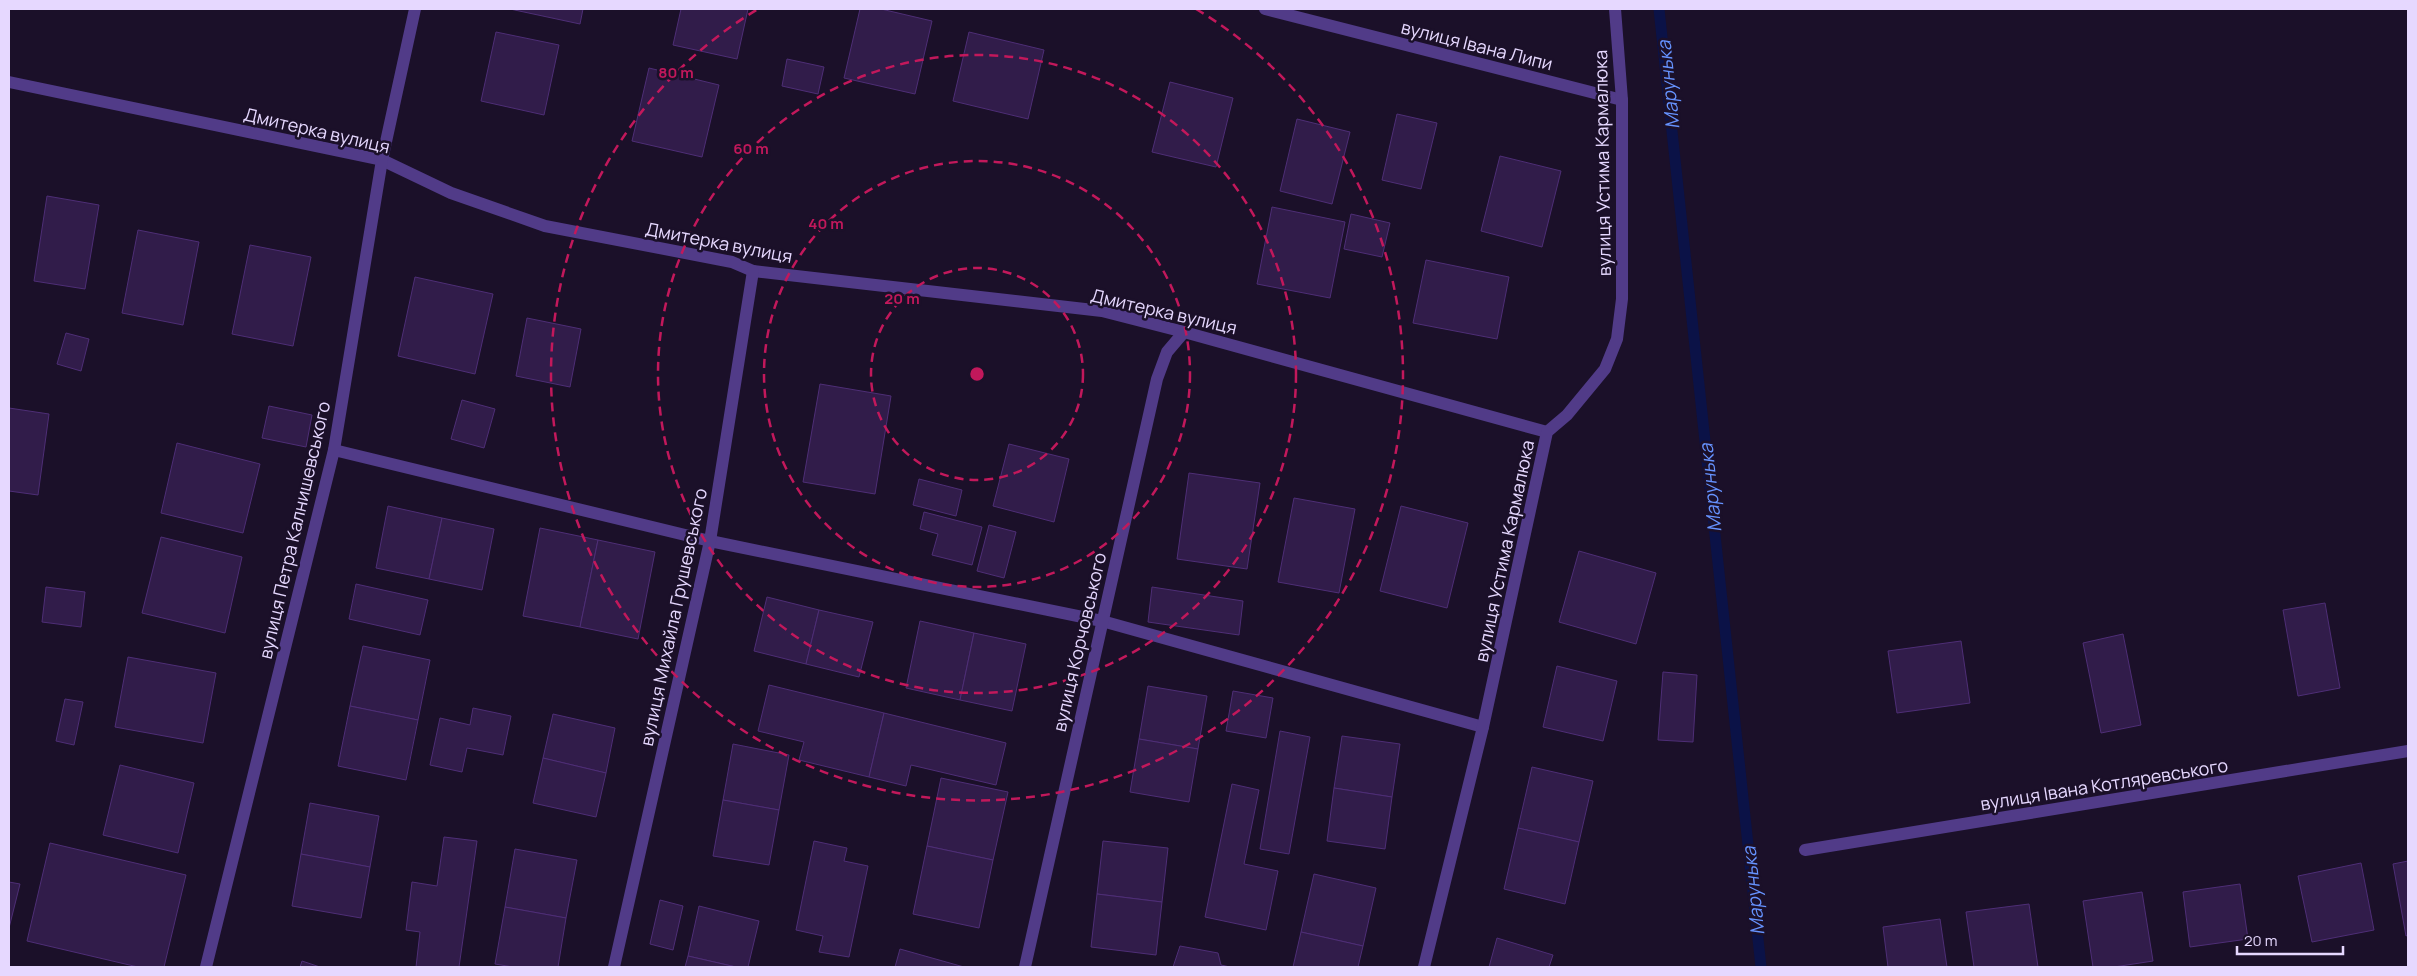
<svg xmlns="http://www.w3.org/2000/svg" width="2417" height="976" viewBox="0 0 2417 976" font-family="Manrope,sans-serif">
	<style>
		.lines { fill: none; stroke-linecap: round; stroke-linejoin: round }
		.stream { stroke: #0b1247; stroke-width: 11 }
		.building { fill: #311c4a; stroke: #4e2e76 }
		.minor { stroke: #513b88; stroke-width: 12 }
		.ring { fill: none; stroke: #c2185b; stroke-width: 2.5; stroke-dasharray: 9 6 }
		.labels { text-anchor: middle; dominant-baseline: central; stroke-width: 5; stroke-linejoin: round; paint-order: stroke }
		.street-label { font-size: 18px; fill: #e6d8ff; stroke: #1b1029 }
		.water-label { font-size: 19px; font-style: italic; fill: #6693ff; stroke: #1b1029 }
		.centre { fill: #c2185b; stroke: #1b1029; stroke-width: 2.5 }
		.ring-label { font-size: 15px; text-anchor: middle; font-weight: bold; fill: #c2185b; stroke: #1b1029; stroke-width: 5; stroke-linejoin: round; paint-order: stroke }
	</style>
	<rect width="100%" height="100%" fill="#1b1029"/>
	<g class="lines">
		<polyline class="stream" points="1659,9 1761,967"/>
	</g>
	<g class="building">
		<polygon points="510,9 583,9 580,24"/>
		<polygon points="681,9 748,9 737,59 673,45"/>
		<polygon points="860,9 881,9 932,21 915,94 844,78"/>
		<polygon points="496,32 559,45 544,115 481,101"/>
		<polygon points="969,32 1044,50 1028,119 953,101"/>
		<polygon points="787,59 824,67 818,94 782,86"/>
		<polygon points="649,68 719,85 702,157 632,141"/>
		<polygon points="1170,82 1233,98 1216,167 1152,152"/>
		<polygon points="1397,114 1437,123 1421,189 1382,180"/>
		<polygon points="1297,119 1350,132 1332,204 1280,191"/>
		<polygon points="1500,156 1561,171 1542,247 1481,231"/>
		<polygon points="47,196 99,205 85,289 34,281"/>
		<polygon points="1272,207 1345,222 1330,298 1257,284"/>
		<polygon points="1351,214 1390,223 1382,257 1344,249"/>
		<polygon points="138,230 199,242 183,325 122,313"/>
		<polygon points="250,245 311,257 293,346 232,334"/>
		<polygon points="1426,260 1509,277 1497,339 1413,323"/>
		<polygon points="415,277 493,294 475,374 398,356"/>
		<polygon points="527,318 581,329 570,387 516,376"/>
		<polygon points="66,333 89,339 81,371 57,364"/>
		<polygon points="820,384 891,396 875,494 803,482"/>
		<polygon points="462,400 495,409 484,448 451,439"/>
		<polygon points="269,406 312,415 306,447 262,438"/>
		<polygon points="9,408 49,414 38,495 9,491"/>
		<polygon points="177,443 260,464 243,533 161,513"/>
		<polygon points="1009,444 1069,459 1054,522 993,506"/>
		<polygon points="1189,473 1260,483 1247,569 1177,559"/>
		<polygon points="919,479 962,490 956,516 913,505"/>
		<polygon points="1294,498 1355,509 1339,593 1278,582"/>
		<polygon points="388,506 442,518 429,579 376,568"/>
		<polygon points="1401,506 1468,523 1447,608 1380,591"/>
		<polygon points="924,512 982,527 972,565 932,555 938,534 920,529"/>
		<polygon points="442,518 494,529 482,590 429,579"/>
		<polygon points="989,525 1016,532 1004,578 977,571"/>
		<polygon points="540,528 598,540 580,627 523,616"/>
		<polygon points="161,537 242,557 225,633 142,613"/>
		<polygon points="598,540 655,552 638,639 580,627"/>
		<polygon points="1579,551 1656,573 1636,644 1559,622"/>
		<polygon points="356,584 428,600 420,635 349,619"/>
		<polygon points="46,587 85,592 81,627 42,622"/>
		<polygon points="1152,587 1243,601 1239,635 1148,622"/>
		<polygon points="767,597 819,610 806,664 754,651"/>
		<polygon points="2325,603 2340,688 2298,696 2283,610"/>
		<polygon points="819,610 873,622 859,677 806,664"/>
		<polygon points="920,621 974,633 960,700 906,688"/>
		<polygon points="974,633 1026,644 1012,711 960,700"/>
		<polygon points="2123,634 2141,725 2101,733 2083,643"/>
		<polygon points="1961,641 1970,703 1897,713 1888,651"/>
		<polygon points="363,646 430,660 418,720 350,706"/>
		<polygon points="128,657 216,673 203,743 115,727"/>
		<polygon points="1557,666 1617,681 1603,741 1543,727"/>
		<polygon points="1663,672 1697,675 1693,742 1658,740"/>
		<polygon points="769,685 884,713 869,777 799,760 804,742 758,731"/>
		<polygon points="1148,686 1207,696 1198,749 1139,739"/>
		<polygon points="1233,691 1273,698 1266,738 1226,731"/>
		<polygon points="65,699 83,702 74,745 56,741"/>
		<polygon points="350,706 418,720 406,780 338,766"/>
		<polygon points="473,708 511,716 503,755 467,748 462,772 430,765 440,718 470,725"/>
		<polygon points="884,713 1006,743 996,785 911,765 906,786 869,777"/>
		<polygon points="553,714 615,728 606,773 543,758"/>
		<polygon points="1280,731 1310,737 1289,854 1260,849"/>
		<polygon points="1342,736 1400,744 1392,797 1334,788"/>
		<polygon points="1139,739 1198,749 1189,802 1130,792"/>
		<polygon points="733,744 789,755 779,810 723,800"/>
		<polygon points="543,758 606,773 596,817 533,803"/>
		<polygon points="120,765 194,783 178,853 103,835"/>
		<polygon points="1532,767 1593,781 1579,842 1518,828"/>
		<polygon points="941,778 1008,792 993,860 927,846"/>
		<polygon points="1232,784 1259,790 1244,864 1278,871 1266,930 1205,917"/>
		<polygon points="1334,788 1392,797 1385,849 1327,841"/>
		<polygon points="723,800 779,810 769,865 713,856"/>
		<polygon points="310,803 379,816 370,867 301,854"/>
		<polygon points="1518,828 1579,842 1565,904 1504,889"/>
		<polygon points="444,837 477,841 459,967 416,967 420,932 406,930 412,882 437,886"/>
		<polygon points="814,841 847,848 844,861 868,866 849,957 819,952 823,936 796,930"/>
		<polygon points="1103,841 1168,848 1162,902 1097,894"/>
		<polygon points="50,843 186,875 164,967 138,967 27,941"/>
		<polygon points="927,846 993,860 979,928 913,914"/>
		<polygon points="515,849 577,860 566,918 505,907"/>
		<polygon points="301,854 370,867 361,918 292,906"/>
		<polygon points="2408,861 2408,935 2406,936 2393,864"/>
		<polygon points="2361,863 2374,930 2312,942 2298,876"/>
		<polygon points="1314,874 1376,888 1363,946 1301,932"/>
		<polygon points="9,882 20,884 9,928"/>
		<polygon points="2240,884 2248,939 2190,947 2183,892"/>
		<polygon points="2142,892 2153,961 2114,967 2093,967 2083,901"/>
		<polygon points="1097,894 1162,902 1156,955 1091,947"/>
		<polygon points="660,900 683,906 673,950 650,944"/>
		<polygon points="2029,904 2038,967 1974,967 1966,912"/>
		<polygon points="699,906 759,921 748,967 736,967 688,956"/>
		<polygon points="505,907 566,918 558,967 513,967 495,964"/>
		<polygon points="1940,919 1947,967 1888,967 1883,927"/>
		<polygon points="1301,932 1363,946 1358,967 1293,967"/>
		<polygon points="1497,938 1553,955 1549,967 1489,967"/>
		<polygon points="1180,946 1218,953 1221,965 1230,967 1173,967"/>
		<polygon points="900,949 964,967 895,967"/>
		<polygon points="688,956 736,967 685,967"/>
		<polygon points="302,961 320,967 300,967"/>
	</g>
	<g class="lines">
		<g class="minor">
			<polyline points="1265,9 1622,100"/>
			<polyline points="9,82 382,160 451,193 545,226 732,262 753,271 1102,311 1184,332 1547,432"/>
			<polyline points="334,450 710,541 1102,621 1483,727"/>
			<polyline points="1805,850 2408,751"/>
			<polyline points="206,967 334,450 382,160 415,9"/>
			<polyline points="614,967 710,541 753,271"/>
			<polyline points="1025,967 1157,379 1167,352 1184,332"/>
			<polyline points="1424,967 1483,727 1547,432 1567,415 1605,369 1617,339 1622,299 1622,100 1615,9"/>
		</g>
	</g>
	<g class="ring">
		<circle cx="977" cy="374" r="106"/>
		<circle cx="977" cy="374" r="213"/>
		<circle cx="977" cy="374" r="319"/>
		<path d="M1196 9A426 426 0 1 1 758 9"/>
	</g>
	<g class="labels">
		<g class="street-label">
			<text transform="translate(1477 45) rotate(14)">вулиця Івана Липи</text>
			<text transform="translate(317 130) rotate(13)">Дмитерка вулиця</text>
			<text transform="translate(1602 163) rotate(-91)">вулиця Устима Кармалюка</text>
			<text transform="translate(719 242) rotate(11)">Дмитерка вулиця</text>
			<text transform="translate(1164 311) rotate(13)">Дмитерка вулиця</text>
			<text transform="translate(294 530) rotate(-77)">вулиця Петра Калнишевського</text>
			<text transform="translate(1504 551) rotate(-78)">вулиця Устима Кармалюка</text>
			<text transform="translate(673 617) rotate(-78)">вулиця Михайла Грушевського</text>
			<text transform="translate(1079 642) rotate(-77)">вулиця Корчовського</text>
			<text transform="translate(2104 784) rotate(-9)">вулиця Івана Котляревського</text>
		</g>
		<g class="water-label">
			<text transform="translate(1668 85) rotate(-96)">Марунька</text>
			<text transform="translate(1710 488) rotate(-96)">Марунька</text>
			<text transform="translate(1753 891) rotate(-96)">Марунька</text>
		</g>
	</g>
	<circle cx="977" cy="374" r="8" class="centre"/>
	<g class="ring-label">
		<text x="676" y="78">80 m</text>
		<text x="751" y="154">60 m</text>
		<text x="826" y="229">40 m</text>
		<text x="902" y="304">20 m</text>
	</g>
	<rect width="2417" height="976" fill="none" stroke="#e6d8ff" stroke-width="20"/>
	<path d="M2237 946v8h106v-8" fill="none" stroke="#e6d8ff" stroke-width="2.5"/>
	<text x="2244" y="946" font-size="15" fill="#e6d8ff" stroke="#1b1029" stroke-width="4" paint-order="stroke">20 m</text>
</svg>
